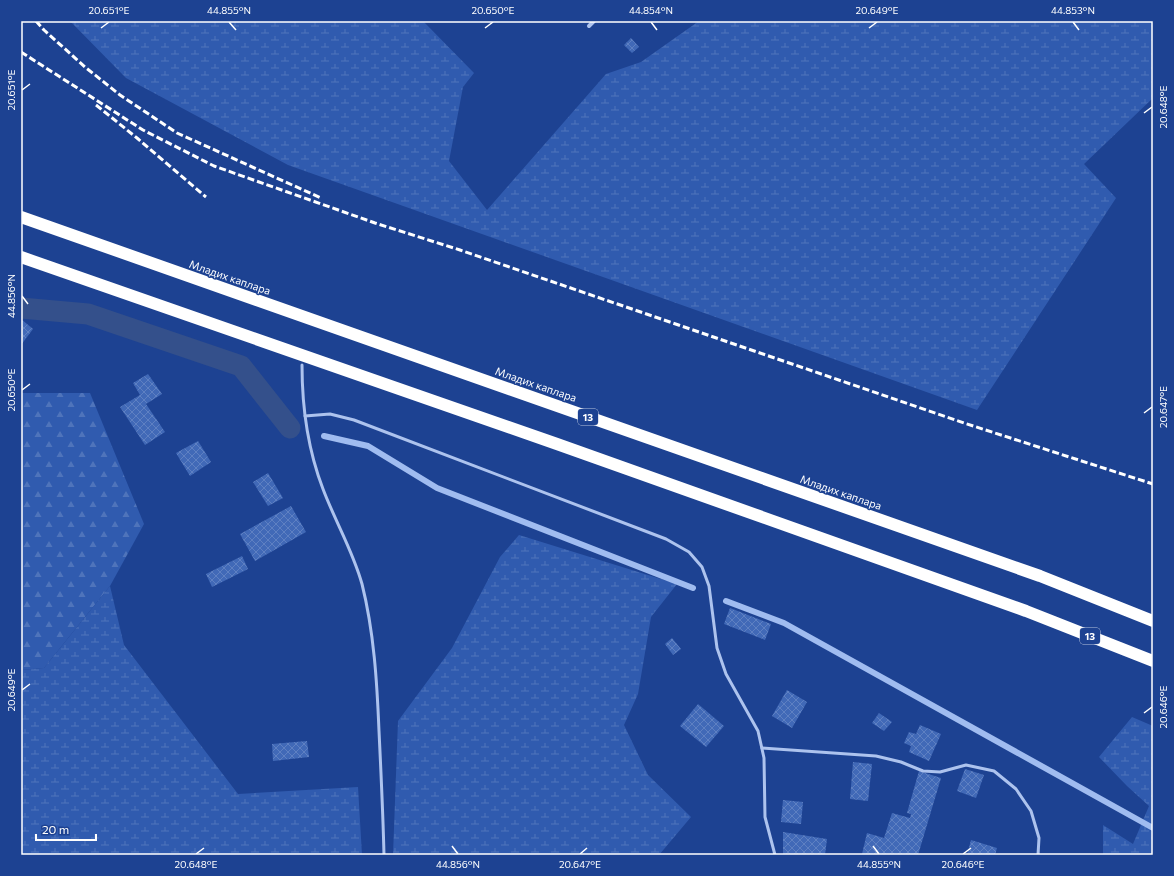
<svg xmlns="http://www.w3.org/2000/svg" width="1174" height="876" viewBox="0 0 1174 876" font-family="Commissioner,sans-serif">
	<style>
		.forest { fill: url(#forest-firs) }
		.wetland { fill: url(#wetland-marsh) }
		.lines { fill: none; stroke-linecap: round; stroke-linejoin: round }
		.stream { stroke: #a0bcf0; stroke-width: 6 }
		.canal { stroke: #34508b; stroke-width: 21 }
		.building { fill: url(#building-cross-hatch) }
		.lane { stroke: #adc3ee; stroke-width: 3 }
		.street { stroke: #adc3ee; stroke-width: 4 }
		.highway { stroke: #fff; stroke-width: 12 }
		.rail { stroke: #fff; stroke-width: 3; stroke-dasharray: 7 3; stroke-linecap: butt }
		.ticks { fill: none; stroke: #fff; stroke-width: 1.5 }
		.labels { text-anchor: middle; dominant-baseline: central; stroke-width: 3; stroke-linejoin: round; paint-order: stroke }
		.shield { fill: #1d4292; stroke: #bbc6de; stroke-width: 1 }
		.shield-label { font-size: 10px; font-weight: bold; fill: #fff }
		.street-label { font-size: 11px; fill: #fff; stroke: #1d4292 }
		.neatline { fill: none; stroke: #fff; stroke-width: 1.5 }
		.ticks-label { font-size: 10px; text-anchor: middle; fill: #fff }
	</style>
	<defs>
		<pattern id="forest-firs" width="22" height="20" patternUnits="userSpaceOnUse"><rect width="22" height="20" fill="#305baf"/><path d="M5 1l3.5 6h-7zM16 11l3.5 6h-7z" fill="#4f74bb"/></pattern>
		<pattern id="wetland-marsh" width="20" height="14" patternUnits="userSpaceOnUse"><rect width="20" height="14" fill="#305baf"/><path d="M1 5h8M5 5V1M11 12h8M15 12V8" fill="none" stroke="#4f74bb"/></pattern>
		<pattern id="building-cross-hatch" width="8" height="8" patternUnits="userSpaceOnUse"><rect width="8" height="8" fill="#4169b7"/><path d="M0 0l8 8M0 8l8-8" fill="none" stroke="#5e80c2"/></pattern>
	</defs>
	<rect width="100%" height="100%" fill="#1d4292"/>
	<polygon class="forest" points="21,393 90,393 144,524 110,586 44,668 21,670"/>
	<g class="wetland">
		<polygon points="70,21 423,21 474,73 463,87 449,161 487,210 606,74 641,62 699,21 1153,21 1153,98 1084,164 1116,198 977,410 288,165 126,78"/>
		<polygon points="519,535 677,584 651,617 638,694 624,725 648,775 691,817 659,855 393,855 398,721 452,648 500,557"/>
		<polygon points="110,586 124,645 238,794 358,787 362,855 21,855 21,670 44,668"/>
		<polygon points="1132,717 1153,726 1153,855 1103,855 1103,825 1133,844 1149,806 1127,786 1099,757"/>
	</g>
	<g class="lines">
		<g class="stream">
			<polyline points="324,436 368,446 437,488 693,588"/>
			<polyline points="726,601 784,623 1153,828"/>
		</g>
		<polyline class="canal" points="21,308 88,314 241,366 290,428"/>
	</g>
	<g class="building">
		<polygon points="631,38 639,47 632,53 624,45"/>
		<polygon points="21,319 33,329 21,345"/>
		<polygon points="148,374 162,394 146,404 165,432 145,445 120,407 140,395 133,383"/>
		<polygon points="198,441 211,462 190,476 176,453"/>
		<polygon points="268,473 283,498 268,506 253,482"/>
		<polygon points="291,506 306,532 255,561 240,534"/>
		<polygon points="242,556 248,569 212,587 206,574"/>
		<polygon points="730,608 771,624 765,640 724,624"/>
		<polygon points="672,638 681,649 673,655 665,644"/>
		<polygon points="787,690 807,702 792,728 772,716"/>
		<polygon points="698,704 724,726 706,747 680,726"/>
		<polygon points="879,713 892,722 884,731 872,723"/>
		<polygon points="920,725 941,734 929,761 909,752 911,746 904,743 909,732 916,734"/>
		<polygon points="307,741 309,757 273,761 272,744"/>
		<polygon points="853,762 872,764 868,801 850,799"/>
		<polygon points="965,769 984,775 976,798 957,791"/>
		<polygon points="919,771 941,778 918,855 866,855 862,854 867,833 884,838 892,813 910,818 911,814 907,813"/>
		<polygon points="783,800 803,802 801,824 781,822"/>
		<polygon points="783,832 827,839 825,855 783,855"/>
		<polygon points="971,840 997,848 995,855 967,855"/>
	</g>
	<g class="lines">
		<g class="lane">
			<path d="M 302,365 C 302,407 308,450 323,489 C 335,521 353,551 362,584 C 374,632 377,682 379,731 C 381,772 383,814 384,855"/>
			<polyline points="305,416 330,414 354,420 666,539 689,552 702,567 709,586 717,648 726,674 758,731 764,758 765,817 775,855"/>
			<polyline points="762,748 876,756 901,762 923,771 940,772 966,765 994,771 1016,789 1031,811 1039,838 1038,855"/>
		</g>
		<polyline class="street" points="589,26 594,21"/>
		<g class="highway">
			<polyline points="21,217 1040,576 1153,621"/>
			<polyline points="21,257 557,444 1026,611 1153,661"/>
		</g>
		<g class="rail">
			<polyline points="36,21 44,30 85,67 120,95 177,133 321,198"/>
			<polyline points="21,52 143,130 214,166 375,223 460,250 964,423 1153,484"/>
			<polyline points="96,105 137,138 206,197"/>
		</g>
	</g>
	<path class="ticks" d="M 229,22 L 236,30M 651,22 L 657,30M 1073,22 L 1079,30M 101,28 L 109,22M 485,28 L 493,22M 869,28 L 877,22M 22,90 L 30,84M 1144,113 L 1152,107M 22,296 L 28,304M 22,390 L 30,384M 1144,413 L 1152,407M 22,690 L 30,684M 1144,713 L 1152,707M 452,846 L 458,854M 873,846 L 879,854M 196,854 L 204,848M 580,854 L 587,848M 963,854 L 971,848"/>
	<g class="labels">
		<g class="shield">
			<rect x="578" y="409" width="20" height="16" rx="3"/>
			<rect x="1080" y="628" width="20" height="16" rx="3"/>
		</g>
		<g class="shield-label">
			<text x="588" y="417">13</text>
			<text x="1090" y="636">13</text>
		</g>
		<g class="street-label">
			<text transform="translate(230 277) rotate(19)">Младих каплара</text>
			<text transform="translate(536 384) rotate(19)">Младих каплара</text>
			<text transform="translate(841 492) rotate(19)">Младих каплара</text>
		</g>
	</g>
	<rect width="1174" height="876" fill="none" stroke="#1d4292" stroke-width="44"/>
	<path d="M36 834v6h60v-6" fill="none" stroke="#ffffff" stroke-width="2"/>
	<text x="42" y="834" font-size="12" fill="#ffffff" stroke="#1d4292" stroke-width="3" paint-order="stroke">20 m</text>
	<rect x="22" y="22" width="1130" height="832" class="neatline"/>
	<g class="ticks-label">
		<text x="109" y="14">20.651°E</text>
		<text x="229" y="14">44.855°N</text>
		<text x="493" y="14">20.650°E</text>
		<text x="651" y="14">44.854°N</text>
		<text x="877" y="14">20.649°E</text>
		<text x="1073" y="14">44.853°N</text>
		<text transform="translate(11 90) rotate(-90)" y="4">20.651°E</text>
		<text transform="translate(1163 107) rotate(-90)" y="4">20.648°E</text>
		<text transform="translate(11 296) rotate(-90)" y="4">44.856°N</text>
		<text transform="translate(11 390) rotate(-90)" y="4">20.650°E</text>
		<text transform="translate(1163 407) rotate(-90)" y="4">20.647°E</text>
		<text transform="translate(11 690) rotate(-90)" y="4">20.649°E</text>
		<text transform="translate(1163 707) rotate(-90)" y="4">20.646°E</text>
		<text x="196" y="868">20.648°E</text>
		<text x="458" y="868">44.856°N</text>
		<text x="580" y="868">20.647°E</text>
		<text x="879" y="868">44.855°N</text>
		<text x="963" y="868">20.646°E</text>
	</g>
</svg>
